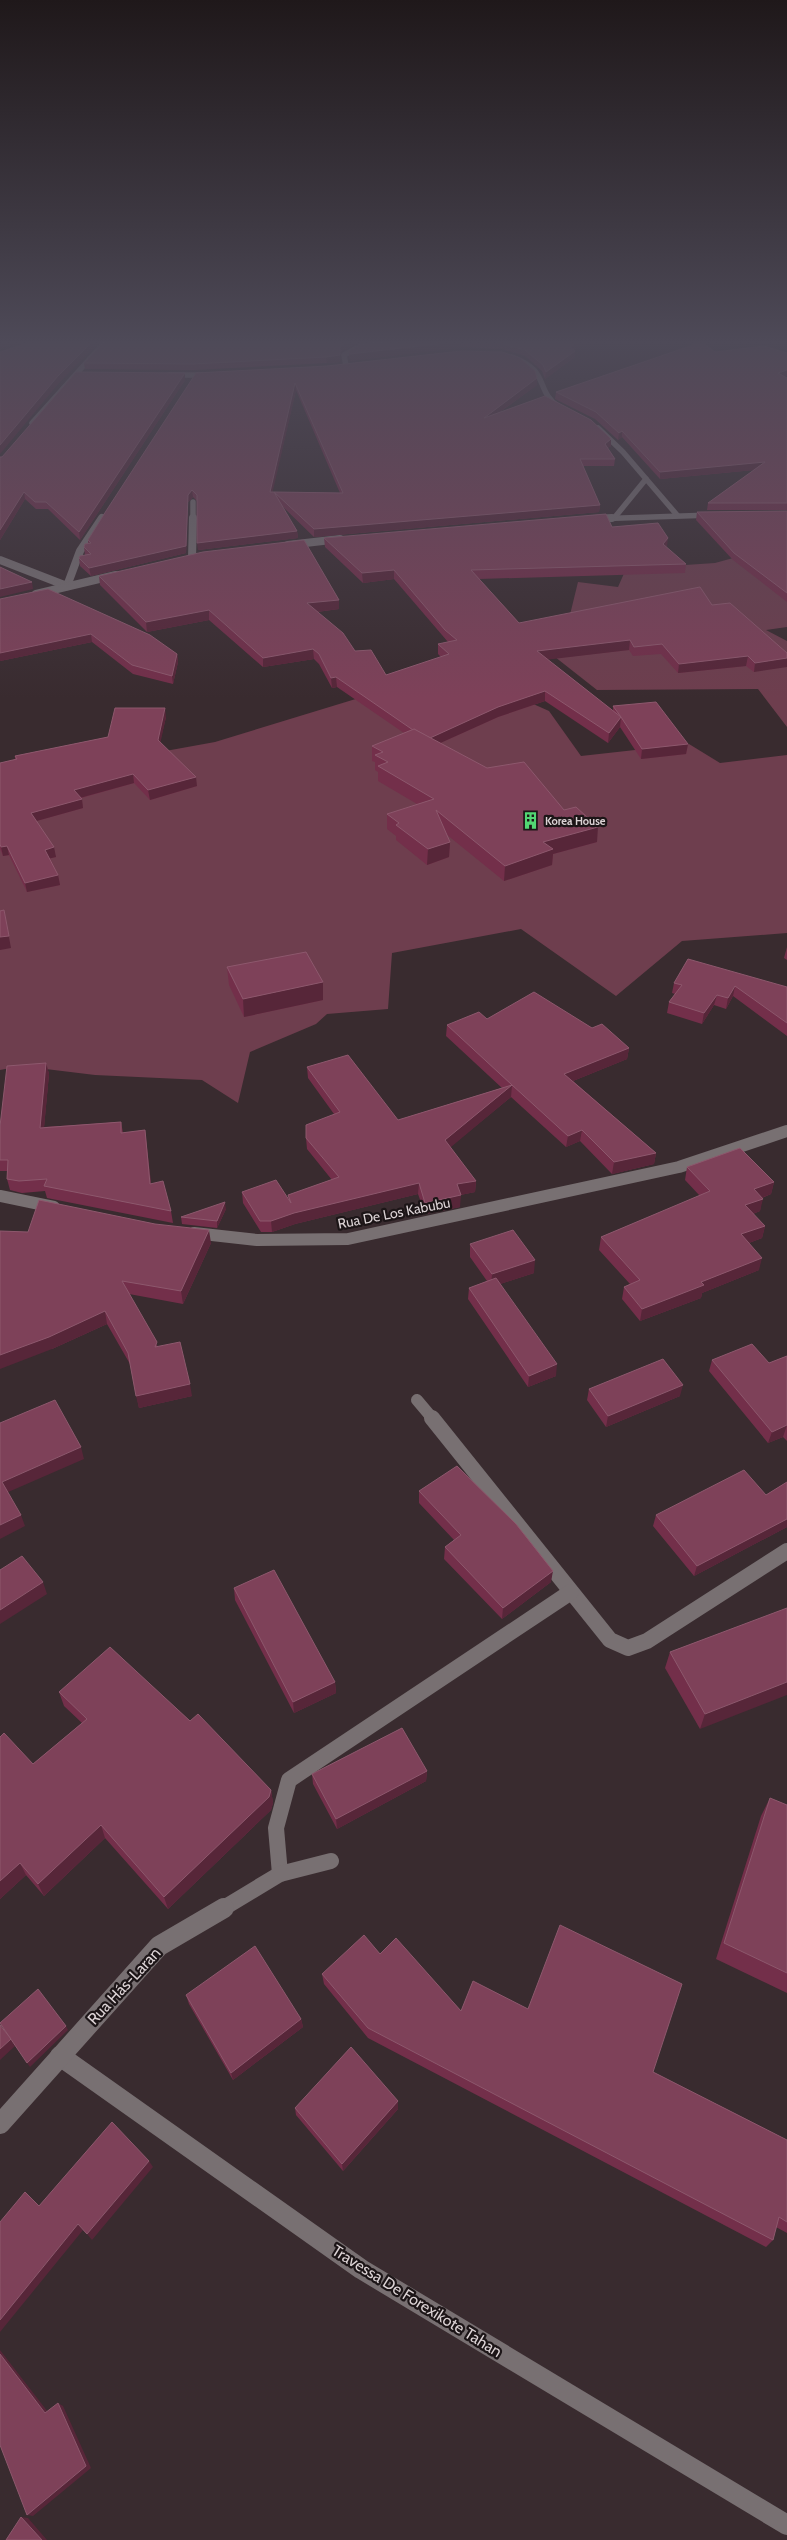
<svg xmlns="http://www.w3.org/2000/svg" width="787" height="2540" viewBox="0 0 787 2540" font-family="Cabin,sans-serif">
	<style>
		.green { fill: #6e3e4e }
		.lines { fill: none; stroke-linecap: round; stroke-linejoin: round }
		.minor-far4 { stroke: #787072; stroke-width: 5.5 }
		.minor-far3 { stroke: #787072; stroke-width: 8 }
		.minor-far2 { stroke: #787072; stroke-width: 12 }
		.minor-far1 { stroke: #787072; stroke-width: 16 }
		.minor { stroke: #787072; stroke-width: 20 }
		.wall { fill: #732f4a; fill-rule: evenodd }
		.shaded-wall { fill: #572639 }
		.building { fill: #7e4159; stroke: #8d586d }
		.labels { text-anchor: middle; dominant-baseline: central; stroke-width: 4.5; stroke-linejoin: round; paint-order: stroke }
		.far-poi-label { font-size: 11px; font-weight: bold; fill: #dcd3d5; stroke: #1c1517; text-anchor: start }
		.street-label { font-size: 14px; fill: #dcd3d5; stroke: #1c1517 }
		.near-street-label { font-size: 16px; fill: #dcd3d5; stroke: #1c1517 }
	</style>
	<rect width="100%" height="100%" fill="#392b2f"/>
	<g class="green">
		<polygon points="787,551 787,627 766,630 787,641 787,727 758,689 597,690 550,653 567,627 578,582 618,587 626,569 715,563 755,552"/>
		<polygon points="454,669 549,711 581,756 689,744 720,763 787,755 787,933 682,941 616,996 521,929 392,953 388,1009 327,1014 316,1024 250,1052 238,1103 202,1080 95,1075 21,1066 0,1070 0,781 215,742"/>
	</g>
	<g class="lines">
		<g class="minor-far4">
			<path d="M 512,357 C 551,371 534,390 559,407"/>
			<polyline points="346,366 344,355 359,347 386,343"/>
			<polyline points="169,375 212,375"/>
			<polyline points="32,423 104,343"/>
			<polyline points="598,428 623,452 677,515"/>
			<polyline points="615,517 646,479"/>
			<polyline points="592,519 712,515"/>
			<polyline points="101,520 103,517"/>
			<polyline points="193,520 193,502"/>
		</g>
		<g class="minor-far3">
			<polyline points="592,519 612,518"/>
			<polyline points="288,545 340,539"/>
			<polyline points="192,558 193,518"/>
			<polyline points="0,560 67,586 80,551 102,518"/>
			<polyline points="36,594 116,575"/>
		</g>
		<g class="minor-far2">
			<polyline points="0,1196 54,1207"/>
			<polyline points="194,1233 257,1240 348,1239 679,1167 787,1131"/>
			<polyline points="417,1400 433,1419"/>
		</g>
		<g class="minor-far1">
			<polyline points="432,1418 610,1640 628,1648 647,1641 787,1551"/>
			<polyline points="280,1874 276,1828 289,1780 571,1592"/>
			<polyline points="222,1909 280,1874 331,1861"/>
		</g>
		<g class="minor">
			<polyline points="60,2056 361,2269 787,2525"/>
			<polyline points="0,2124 159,1946 224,1908"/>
		</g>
	</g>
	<g class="wall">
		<polygon points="357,343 340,352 340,362 327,363 194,370 85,369 84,363"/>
		<polygon points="375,343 583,343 574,350 575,351 575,357 545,379 542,371 525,356 502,349 461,347 350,361 349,351"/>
		<polygon points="715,352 787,378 787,510 707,510 708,503 754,470 660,479 622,437 618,440 595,419 555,399 556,392"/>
		<path d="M 196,373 L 537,385 L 500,412 L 611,446 L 608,448 L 615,459 L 614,466 L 583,466 L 600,505 L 599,512 L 314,537 L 282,506 L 297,531 L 298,538 L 198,550 L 197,501 L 193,497 L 188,502 L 186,553 L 91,576 L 80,566 L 79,558 L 85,555 L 84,547 L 88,543 L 88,540 ZM 296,390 L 340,493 L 274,492 L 275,494 L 272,492 Z"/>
		<polygon points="185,380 80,540 48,509 36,509 25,499 0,540 0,457"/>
		<polygon points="787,511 787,602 733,560 696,520 697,512"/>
		<polygon points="612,527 666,547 686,564 685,573 479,579 519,623 712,605 787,653 754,672 746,666 678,673 661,654 633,656 629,650 547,659 613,711 613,706 688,744 686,754 641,759 620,727 608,743 545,701 498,717 440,743 564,810 597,842 553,854 552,865 504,881 446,834 450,842 449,857 427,865 396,840 396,836 387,829 387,814 417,804 378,781 378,772 375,770 375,762 372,761 372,746 404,733 337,687 332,688 319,664 314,659 263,667 209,620 147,632 100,585 99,576 339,609 317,612 355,651 386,675 441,657 438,654 438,644 448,642 394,579 363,583 325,547 324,538"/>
		<polygon points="0,599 177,654 178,662 173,684 133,674 92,642 0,661"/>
		<polygon points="166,717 160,742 197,786 150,800 134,783 81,798 83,808 36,821 56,857 50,858 58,875 60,885 27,892 9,855 3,856 0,849 0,763 15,760 15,756 108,737"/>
		<polygon points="787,947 787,960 784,958"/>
		<polygon points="227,967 323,1000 244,1017 229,985"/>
		<polygon points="674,983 787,987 787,1036 733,996 726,1009 714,1005 702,1024 667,1013 669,1002 675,994 672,993"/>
		<polygon points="487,1019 592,1028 629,1048 627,1059 573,1081 656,1153 654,1164 612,1174 580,1141 566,1147 511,1097 450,1147 476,1181 475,1192 460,1195 460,1207 425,1214 418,1194 295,1224 272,1232 261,1232 243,1203 242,1192 289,1200 288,1195 332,1180 307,1149 306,1138 334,1114 308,1078 307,1067 398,1120 502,1088 446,1036 447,1025"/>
		<polygon points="46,1063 49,1074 44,1127 121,1122 123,1133 145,1130 151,1183 171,1211 173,1223 47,1198 45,1191 22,1193 10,1190 7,1179 7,1171 0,1171 0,1126"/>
		<polygon points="687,1167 774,1182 771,1194 762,1198 760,1211 753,1214 765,1226 762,1238 749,1243 759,1270 702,1293 701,1298 640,1321 622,1299 624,1287 630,1284 599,1250 601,1237 700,1196 685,1180"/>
		<polygon points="226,1209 217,1228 182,1224 181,1217"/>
		<polygon points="0,1231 211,1243 183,1304 129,1294 158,1347 192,1396 139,1408 130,1364 107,1324 52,1349"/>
		<polygon points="470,1244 534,1273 500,1284 556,1376 528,1387 468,1299 469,1288 487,1281 470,1257"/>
		<polygon points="787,1356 787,1441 783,1437 768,1443 709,1371 712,1360 769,1363"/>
		<polygon points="589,1389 680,1396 606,1427 587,1400"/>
		<polygon points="787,1482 787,1527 694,1576 653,1526 656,1515 766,1495"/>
		<polygon points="419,1491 551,1582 502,1619 444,1559 445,1547 454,1540 419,1503"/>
		<polygon points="234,1588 335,1682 336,1693 294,1713 235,1600"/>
		<polygon points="787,1608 700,1729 665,1668 670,1652"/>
		<polygon points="59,1692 190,1721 271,1790 273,1803 271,1810 168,1909 105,1838 44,1896 26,1875 0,1899 0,1737 33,1764 82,1723 64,1706"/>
		<polygon points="427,1771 426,1781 337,1829 313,1784 312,1774"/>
		<polygon points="770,1798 787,1805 787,1993 716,1959 761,1816"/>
		<polygon points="380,1954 461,2011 653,2072 787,2140 787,2233 776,2227 773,2240 766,2247 368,2038 324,1984 322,1974"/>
		<polygon points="186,1995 301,2019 303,2027 233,2080 189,2004"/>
		<polygon points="398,2101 398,2109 343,2171 296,2115 295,2108"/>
	</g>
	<g class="shaded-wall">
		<polygon points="0,343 20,343 0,349"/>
		<polygon points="91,343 98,343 59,383 0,454 0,445 58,376"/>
		<polygon points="346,343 357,343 340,352 340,346"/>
		<polygon points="445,343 461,343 461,347 350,361 350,354"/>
		<polygon points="575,343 583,343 569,353 570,347"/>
		<polygon points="575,351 575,357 545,379 546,372"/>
		<polygon points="340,355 340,362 327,363 326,357"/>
		<polygon points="787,370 787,376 777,380 778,373"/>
		<polygon points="185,373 185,380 80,540 79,532"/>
		<polygon points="537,378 537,385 483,424 484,418"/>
		<polygon points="295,383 296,390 271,499 270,492"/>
		<polygon points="622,431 622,437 618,440 619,433"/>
		<polygon points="611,439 611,446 605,450 605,444"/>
		<polygon points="765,462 764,469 660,479 660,472"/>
		<polygon points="192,490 193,497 188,502 186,553 91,576 89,568 188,495"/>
		<polygon points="24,492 25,499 0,540 0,530"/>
		<polygon points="600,505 599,512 314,537 314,529"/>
		<polygon points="297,531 298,538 198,550 197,543"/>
		<polygon points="668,538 667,547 663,544"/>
		<polygon points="394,570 394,579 363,583 362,573"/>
		<polygon points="32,582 33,589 0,597 0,589"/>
		<polygon points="339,600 339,609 307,613 307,603"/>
		<polygon points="209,610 209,620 147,632 146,622"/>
		<polygon points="91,634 92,642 0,661 0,653"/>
		<polygon points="630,640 629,650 536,661 537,651"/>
		<polygon points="313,649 314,659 263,667 263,658"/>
		<polygon points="177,654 178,662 173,684 172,676"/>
		<polygon points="748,656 746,666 678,673 679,664"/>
		<polygon points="787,658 787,667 754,672 755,663"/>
		<polygon points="336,677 337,687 332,688 331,678"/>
		<polygon points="545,691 545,701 498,717 427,749 427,739 498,707"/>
		<polygon points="165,708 166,717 159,749 158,740"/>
		<polygon points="621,717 620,727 608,743 609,733"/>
		<polygon points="688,744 686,754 641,759 642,749"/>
		<polygon points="133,774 134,783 76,799 74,790"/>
		<polygon points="196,777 197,786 150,800 148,790"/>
		<polygon points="82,799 83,808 33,822 31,813"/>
		<polygon points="598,827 597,842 553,854 552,865 504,881 505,866 543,842"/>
		<polygon points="450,842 449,857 427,865 428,849"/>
		<polygon points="7,846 9,855 3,856 1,847"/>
		<polygon points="54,847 56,857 47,859 45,850"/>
		<polygon points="58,875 60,885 27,892 25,883"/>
		<polygon points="4,910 11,948 0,950 0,937"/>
		<polygon points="323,982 323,1000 244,1017 243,999"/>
		<polygon points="735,986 733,996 726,1009 728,998"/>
		<polygon points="717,995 714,1005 702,1024 704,1013"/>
		<polygon points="629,1048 627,1059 563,1085 564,1074"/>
		<polygon points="46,1063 49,1074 43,1139 40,1128"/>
		<polygon points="512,1085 511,1097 445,1152 445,1140"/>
		<polygon points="145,1130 146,1142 152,1195 150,1184"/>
		<polygon points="582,1130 580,1141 566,1147 568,1136"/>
		<polygon points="656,1153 654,1164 612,1174 614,1162"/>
		<polygon points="476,1181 475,1192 456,1196 457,1184"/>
		<polygon points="774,1182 771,1194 751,1202 754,1189"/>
		<polygon points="419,1183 418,1194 295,1224 272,1232 271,1221 294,1213"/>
		<polygon points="461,1195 460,1207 425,1214 425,1203"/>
		<polygon points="763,1199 760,1211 742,1218 745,1205"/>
		<polygon points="225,1202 226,1209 217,1228 217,1221"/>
		<polygon points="765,1226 762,1238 738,1247 741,1234"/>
		<polygon points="209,1230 211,1243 183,1304 181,1291"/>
		<polygon points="762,1258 759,1270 702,1293 701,1298 640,1321 642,1309 701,1282"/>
		<polygon points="535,1260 534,1273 491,1287 492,1274"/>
		<polygon points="105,1311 107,1324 52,1349 0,1369 0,1355"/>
		<polygon points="557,1364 556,1376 528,1387 529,1376"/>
		<polygon points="190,1384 192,1396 139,1408 136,1396"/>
		<polygon points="683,1385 680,1396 606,1427 608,1416"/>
		<polygon points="787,1425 783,1437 768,1443 772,1432"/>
		<polygon points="81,1447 84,1459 6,1493 2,1482"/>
		<polygon points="21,1515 25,1526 0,1539 0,1525"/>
		<polygon points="787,1519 787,1527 694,1576 697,1566"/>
		<polygon points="553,1571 551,1582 502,1619 503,1608"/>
		<polygon points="43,1582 47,1594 0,1624 0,1610"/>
		<polygon points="335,1682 336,1693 294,1713 293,1702"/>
		<polygon points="787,1682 787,1695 700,1729 705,1714"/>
		<polygon points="427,1771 426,1781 337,1829 336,1819"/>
		<polygon points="271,1790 273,1803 271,1810 168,1909 164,1897"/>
		<polygon points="101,1825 105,1838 44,1896 38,1884"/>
		<polygon points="20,1863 26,1875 0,1899 0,1881"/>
		<polygon points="301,2019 303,2027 233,2080 231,2073"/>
		<polygon points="66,2026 68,2030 30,2067 27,2063"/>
		<polygon points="11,2039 15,2046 0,2060 0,2049"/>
		<polygon points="398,2101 398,2109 343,2171 342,2164"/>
		<polygon points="149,2161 153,2167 92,2240 87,2234"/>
		<polygon points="78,2224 83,2230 0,2332 0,2320"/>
		<polygon points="0,2350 51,2416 45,2413 0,2354"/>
		<polygon points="58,2403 63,2406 91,2468 33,2516 27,2515"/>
		<polygon points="21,2517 28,2518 47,2540 42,2540"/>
	</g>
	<g class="building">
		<polygon points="28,343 91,343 58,376 0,445 0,352"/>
		<polygon points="103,343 346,343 340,346 340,355 326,357 193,364 84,363"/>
		<polygon points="375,343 445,343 350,354 349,351 360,345"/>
		<polygon points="500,343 575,343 570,347 575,351 546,372 543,365 525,350"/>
		<polygon points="699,343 703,343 715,352 764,346 787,353 787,370 778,373 787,378 787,503 708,503 765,462 660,472 622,431 619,433 596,412 556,392"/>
		<polygon points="461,351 502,352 520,358 535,371 537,378 484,418 545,396 591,420 608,436 611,439 605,444 615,459 580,459 600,505 314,529 274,492 343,493 295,383 270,492 274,492 297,531 197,543 197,495 192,490 188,495 186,546 89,568 79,558 80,556 91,554 84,547 85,544 91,543 88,540 106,511 196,373 327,366"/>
		<polygon points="76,372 185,373 79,532 46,502 35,502 24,492 0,530 0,457 2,457"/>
		<polygon points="787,511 787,593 734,553 697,512"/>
		<polygon points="606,514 612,527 658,523 668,538 663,544 686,564 471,570 519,623 700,587 712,605 730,603 787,653 787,658 755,663 748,656 679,664 662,644 634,647 630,640 537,651 621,717 613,706 656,702 688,744 642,749 621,717 609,733 545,691 498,707 430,738 414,729 413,730 336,677 331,678 319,654 313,649 263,658 209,610 146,622 99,576 203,552 304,540 339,600 307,603 343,633 355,651 371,650 386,675 449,654 438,644 457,640 445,630 394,570 362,573 324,538"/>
		<polygon points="0,567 32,582 0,589"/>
		<polygon points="48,589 150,635 177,654 172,676 132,665 91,634 0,653 0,599"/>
		<polygon points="115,708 165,708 158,740 196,777 148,790 133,774 74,790 82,799 31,813 54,847 45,850 58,875 25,883 7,846 1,847 0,844 0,763 17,759 15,756 108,737"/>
		<polygon points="414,729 487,768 524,762 564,810 576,807 598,827 543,842 553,849 505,866 436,810 450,842 428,849 396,825 399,823 387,814 434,799 378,766 388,762 375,755 383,752 372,746"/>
		<polygon points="4,910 9,936 0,937 0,911"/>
		<polygon points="306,952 323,982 243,999 227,967"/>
		<polygon points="688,959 787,987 787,1023 735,986 728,998 717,995 704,1013 669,1002 682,985 674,983"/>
		<polygon points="534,992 592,1028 602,1024 629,1048 564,1074 656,1153 614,1162 582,1130 568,1136 512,1085 445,1140 476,1181 457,1184 461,1195 425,1203 419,1183 294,1213 271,1221 260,1221 242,1192 276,1180 291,1203 288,1195 339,1177 306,1138 306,1125 340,1112 307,1067 348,1055 398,1120 512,1085 447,1025 479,1012 487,1019"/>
		<polygon points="46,1063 40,1128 121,1122 121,1133 145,1130 150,1184 163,1181 171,1211 44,1186 47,1179 19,1181 7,1179 8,1160 0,1160 0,1126 7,1066"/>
		<polygon points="740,1148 774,1182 754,1189 763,1199 745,1205 765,1226 741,1234 762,1258 701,1282 704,1285 642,1309 624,1287 640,1280 601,1237 710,1191 687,1167"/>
		<polygon points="39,1200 155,1224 209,1230 181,1291 122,1281 157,1342 155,1347 180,1342 190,1384 136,1396 128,1353 105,1311 49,1337 0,1355 0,1231 28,1232"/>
		<polygon points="225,1202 217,1221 181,1217"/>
		<polygon points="513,1230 535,1260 492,1274 470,1244"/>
		<polygon points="496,1278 557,1364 529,1376 469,1288"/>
		<polygon points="752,1344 769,1363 787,1356 787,1425 772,1432 712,1360"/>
		<polygon points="663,1359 683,1385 608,1416 589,1389"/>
		<polygon points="55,1400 81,1447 2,1482 21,1515 0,1525 0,1423"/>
		<polygon points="457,1466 516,1524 553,1571 503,1608 445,1547 461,1535 419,1491"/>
		<polygon points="744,1470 766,1495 787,1482 787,1519 697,1566 656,1515"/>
		<polygon points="22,1556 43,1582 0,1610 0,1570"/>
		<polygon points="274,1570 335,1682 293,1702 234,1588"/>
		<polygon points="787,1608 787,1682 705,1714 670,1652"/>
		<polygon points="110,1647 190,1721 198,1714 271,1790 269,1797 164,1897 101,1825 38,1884 20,1863 0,1881 0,1737 4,1733 33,1764 87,1719 59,1692"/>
		<polygon points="402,1728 427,1771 336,1819 312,1774"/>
		<polygon points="770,1798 787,1805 787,1973 724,1943"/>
		<polygon points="560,1925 682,1984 653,2072 787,2140 787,2222 779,2217 773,2240 368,2028 322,1974 364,1935 380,1954 396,1938 461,2011 473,1981 528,2009"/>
		<polygon points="255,1946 301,2019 231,2073 186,1995"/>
		<polygon points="38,1989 66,2026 27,2063 0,2023"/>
		<polygon points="0,2025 11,2039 0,2049"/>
		<polygon points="351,2047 398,2101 342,2164 295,2108"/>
		<polygon points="112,2122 149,2161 87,2234 78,2224 0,2320 0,2222 25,2192 39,2206"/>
		<polygon points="0,2354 45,2413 58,2403 86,2466 27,2515 0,2445"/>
		<polygon points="21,2517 42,2540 6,2540"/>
	</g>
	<linearGradient id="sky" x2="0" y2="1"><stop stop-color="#1f181a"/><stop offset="0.49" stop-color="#4e4a58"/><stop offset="1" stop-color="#4e4a58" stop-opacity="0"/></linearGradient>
	<rect width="787" height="698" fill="url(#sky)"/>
	<defs>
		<symbol id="building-bare" viewBox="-9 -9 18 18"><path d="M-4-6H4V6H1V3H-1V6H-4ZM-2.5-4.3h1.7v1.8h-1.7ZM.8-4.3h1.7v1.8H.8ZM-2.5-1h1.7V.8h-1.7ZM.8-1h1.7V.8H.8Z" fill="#52d673" stroke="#1c1517" stroke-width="2.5" paint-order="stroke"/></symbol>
	</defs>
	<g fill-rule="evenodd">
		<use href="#building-bare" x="518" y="808" width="25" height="25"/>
	</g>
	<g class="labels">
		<g class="far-poi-label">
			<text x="545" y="821">Korea House</text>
		</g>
		<g class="street-label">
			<text transform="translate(394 1213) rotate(-11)">Rua De Los Kabubu</text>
		</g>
		<g class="near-street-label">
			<text transform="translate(124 1986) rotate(-47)">Rua Hás-Laran</text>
			<text transform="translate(417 2301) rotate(32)">Travessa De Forexikote Tahan</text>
		</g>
	</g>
</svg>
